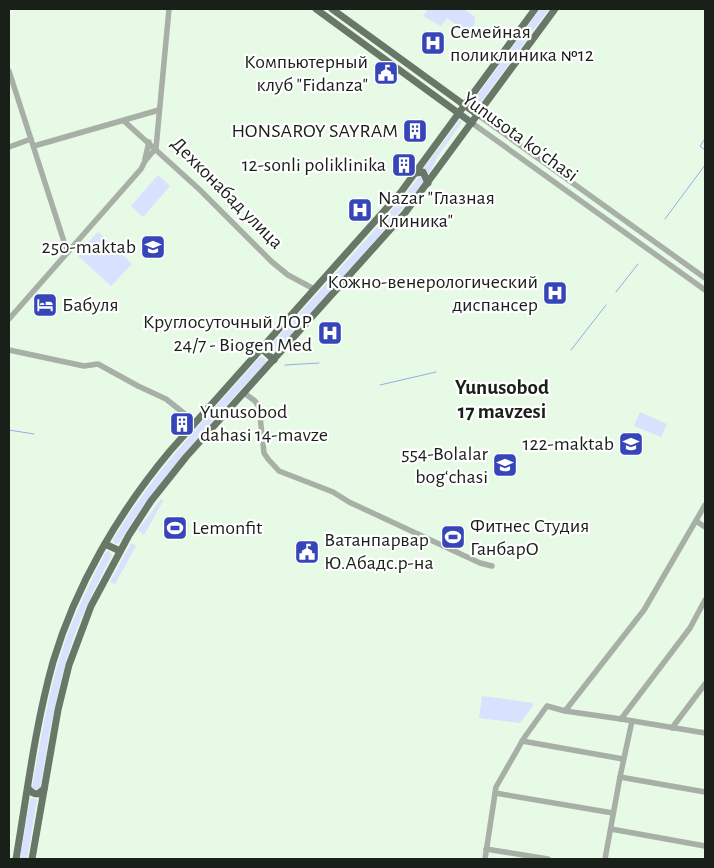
<svg xmlns="http://www.w3.org/2000/svg" width="714" height="868" viewBox="0 0 714 868" font-family="'Alegreya Sans',sans-serif">
	<style>
		.green { fill: #d8e1fd }
		.lines { fill: none; stroke-linecap: round; stroke-linejoin: round }
		.stream { stroke: #99abe6; stroke-width: 1 }
		.minor { stroke: #a7afa6; stroke-width: 5.5 }
		.major { stroke: #687767; stroke-width: 7 }
		.labels { text-anchor: middle; dominant-baseline: central; stroke-width: 4.5; stroke-linejoin: round; paint-order: stroke }
		.poi-label { font-size: 20px; fill: #192019; stroke: #fff; text-anchor: end }
		.street-label { font-size: 20px; fill: #192019; stroke: #fff }
		.neighbourhood-label { font-size: 21px; font-weight: bold; fill: #192019; stroke: #fff }
	</style>
	<rect width="100%" height="100%" fill="#e6fae5"/>
	<g class="green">
		<polygon points="428,9 464,9 475,17 474,27 470,35 447,18 441,26 423,16"/>
		<polygon points="540,9 549,9 479,105 473,109 471,108 473,101"/>
		<polygon points="460,120 462,122 438,156 429,174 423,169"/>
		<polygon points="158,175 170,186 143,217 131,206"/>
		<polygon points="420,176 422,177 424,182 388,226 276,351 273,353 270,352 270,346 382,222"/>
		<polygon points="98,232 132,264 111,286 77,255"/>
		<path d="M 260,357 L 265,358 L 266,362 C 214,420 159,476 119,543 L 115,544 L 113,540 C 153,472 208,416 260,357 Z"/>
		<polygon points="640,412 667,424 661,437 634,426"/>
		<polygon points="161,499 163,501 144,535 138,530"/>
		<polygon points="131,543 136,546 115,584 110,582"/>
		<path d="M 109,551 L 112,555 C 94,589 77,624 66,661 C 54,703 47,747 40,790 L 35,791 L 32,788 C 41,738 49,687 66,639 C 77,609 91,580 106,552 Z"/>
		<polygon points="482,696 533,703 533,706 520,723 479,718"/>
		<polygon points="34,798 37,800 27,859 20,859 30,799"/>
	</g>
	<g class="lines">
		<g class="stream">
			<polyline points="705,139 700,146 705,150"/>
			<polyline points="665,219 705,165"/>
			<polyline points="616,292 638,264"/>
			<polyline points="571,350 606,305"/>
			<polyline points="285,365 319,363"/>
			<polyline points="380,385 436,372"/>
			<polyline points="9,430 34,434"/>
		</g>
		<g class="minor">
			<polyline points="9,71 67,251"/>
			<polyline points="478,115 705,278"/>
			<polyline points="124,121 200,190 272,262 288,275 314,289"/>
			<polyline points="472,123 705,290"/>
			<polyline points="34,146 159,110"/>
			<polyline points="9,147 31,139"/>
			<polyline points="145,159 149,142"/>
			<polyline points="9,319 141,169 145,161 156,148 169,9"/>
			<polyline points="9,350 84,366 98,364 138,386 166,399 195,422"/>
			<polyline points="244,393 255,401 259,407 264,453 268,459 279,471 333,492 349,502 480,563 492,566"/>
			<polyline points="696,521 705,527"/>
			<polyline points="565,711 621,719 705,733"/>
			<polyline points="621,719 690,628 705,600"/>
			<polyline points="672,728 705,684"/>
			<polyline points="522,741 623,759"/>
			<polyline points="620,777 705,792"/>
			<polyline points="495,793 613,813"/>
			<polyline points="611,829 705,846"/>
			<polyline points="486,849 548,859"/>
			<polyline points="485,859 496,787 524,738 547,706 565,711 644,610 705,505"/>
			<polyline points="605,859 620,777 632,721"/>
		</g>
		<g class="major">
			<polyline points="316,9 472,123"/>
			<polyline points="332,9 478,115"/>
			<polyline points="416,173 423,172 428,183"/>
			<polyline points="261,348 274,360"/>
			<polyline points="105,544 120,551"/>
			<path d="M 28,788 C 31,792 33,794 38,794 L 44,789"/>
			<path d="M 16,859 C 27,794 35,726 53,662 C 76,585 119,512 170,451 L 401,192 L 535,9"/>
			<polyline points="32,859 58,710 69,665 91,606 129,535 151,501 186,457 405,213 555,9"/>
		</g>
	</g>
	<defs>
		<symbol id="hospital-square" viewBox="-11 -11 22 22"><rect x="-9" y="-9" width="18" height="18" rx="4" fill="#3646b9" stroke="#fff"/><path d="M-5-5h3v3.5h4V-5h3V5h-3V1.5h-4V5h-3Z" fill="#fff"/></symbol>
		<symbol id="civic-square" viewBox="-11 -11 22 22"><rect x="-9" y="-9" width="18" height="18" rx="4" fill="#3646b9" stroke="#fff"/><path d="M-.6-6.5H3V-4.5H.6V-3L4-1V1h2V6H-6V1h2V-1L-.6-3ZM-1.2 2.5V6h2.4V2.5Z" fill="#fff"/></symbol>
		<symbol id="building-square" viewBox="-11 -11 22 22"><rect x="-9" y="-9" width="18" height="18" rx="4" fill="#3646b9" stroke="#fff"/><path d="M-4-6H4V6H1V3H-1V6H-4ZM-2.5-4.3h1.7v1.8h-1.7ZM.8-4.3h1.7v1.8H.8ZM-2.5-1h1.7V.8h-1.7ZM.8-1h1.7V.8H.8Z" fill="#fff"/></symbol>
		<symbol id="school-square" viewBox="-11 -11 22 22"><rect x="-9" y="-9" width="18" height="18" rx="4" fill="#3646b9" stroke="#fff"/><path d="M0-5L7-2L0 1L-7-2ZM-4 1L0 2.5L4 1V4Q0 6-4 4Z" fill="#fff"/></symbol>
		<symbol id="hotel-square" viewBox="-11 -11 22 22"><rect x="-9" y="-9" width="18" height="18" rx="4" fill="#3646b9" stroke="#fff"/><path d="M-6-4.5h1.5V1H6V5H4.5V3h-9V5H-6ZM-4 0a1.8 1.8 0 1 1 3.6 0ZM.5 0V-2.5h3Q6-2.5 6 0Z" fill="#fff"/></symbol>
		<symbol id="stadium-square" viewBox="-11 -11 22 22"><rect x="-9" y="-9" width="18" height="18" rx="4" fill="#3646b9" stroke="#fff"/><path d="M0-5a6.5 5 0 1 0 0 10a6.5 5 0 1 0 0-10ZM-3.5-1.8h7v3.6h-7Z" fill="#fff"/></symbol>
	</defs>
	<g fill-rule="evenodd">
		<use href="#hospital-square" x="419" y="29" width="28" height="28"/>
		<use href="#civic-square" x="372" y="59" width="28" height="28"/>
		<use href="#building-square" x="401" y="117" width="28" height="28"/>
		<use href="#building-square" x="390" y="151" width="28" height="28"/>
		<use href="#hospital-square" x="346" y="196" width="28" height="28"/>
		<use href="#school-square" x="139" y="233" width="28" height="28"/>
		<use href="#hospital-square" x="541" y="279" width="28" height="28"/>
		<use href="#hotel-square" x="31" y="291" width="28" height="28"/>
		<use href="#hospital-square" x="316" y="319" width="28" height="28"/>
		<use href="#building-square" x="168" y="410" width="28" height="28"/>
		<use href="#school-square" x="617" y="430" width="28" height="28"/>
		<use href="#school-square" x="491" y="451" width="28" height="28"/>
		<use href="#stadium-square" x="161" y="514" width="28" height="28"/>
		<use href="#stadium-square" x="439" y="523" width="28" height="28"/>
		<use href="#civic-square" x="293" y="538" width="28" height="28"/>
	</g>
	<g class="labels">
		<g class="poi-label">
			<text x="450" y="32" text-anchor="start">Семейная<tspan x="450" dy="23">поликлиника №12</tspan></text>
			<text x="368" y="62">Компьютерный<tspan x="368" dy="23">клуб "Fidanza"</tspan></text>
			<text x="398" y="131">HONSAROY SAYRAM</text>
			<text x="386" y="165">12-sonli poliklinika</text>
			<text x="378" y="198" text-anchor="start">Nazar "Глазная<tspan x="378" dy="23">Клиника"</tspan></text>
			<text x="136" y="247">250-maktab</text>
			<text x="538" y="282">Кожно-венерологический<tspan x="538" dy="23">диспансер</tspan></text>
			<text x="62" y="305" text-anchor="start">Бабуля</text>
			<text x="312" y="322">Круглосуточный ЛОР<tspan x="312" dy="23">24/7 - Biogen Med</tspan></text>
			<text x="200" y="412" text-anchor="start">Yunusobod<tspan x="200" dy="23">dahasi 14-mavze</tspan></text>
			<text x="614" y="444">122-maktab</text>
			<text x="488" y="454">554-Bolalar<tspan x="488" dy="23">bogʻchasi</tspan></text>
			<text x="470" y="526" text-anchor="start">Фитнес Студия<tspan x="470" dy="23">ГанбарО</tspan></text>
			<text x="192" y="528" text-anchor="start">Lemonfit</text>
			<text x="324" y="540" text-anchor="start">Ватанпарвар<tspan x="324" dy="23">Ю.Абадс.р-на</tspan></text>
		</g>
		<g class="street-label">
			<text transform="translate(520 137) rotate(36)">Yunusota koʻchasi</text>
			<text transform="translate(227 193) rotate(45)">Дехконабад улица</text>
		</g>
		<g class="neighbourhood-label">
			<text x="502" y="387">Yunusobod<tspan x="502" dy="24">17 mavzesi</tspan></text>
		</g>
	</g>
	<rect width="714" height="868" fill="none" stroke="#192019" stroke-width="20"/>
</svg>
